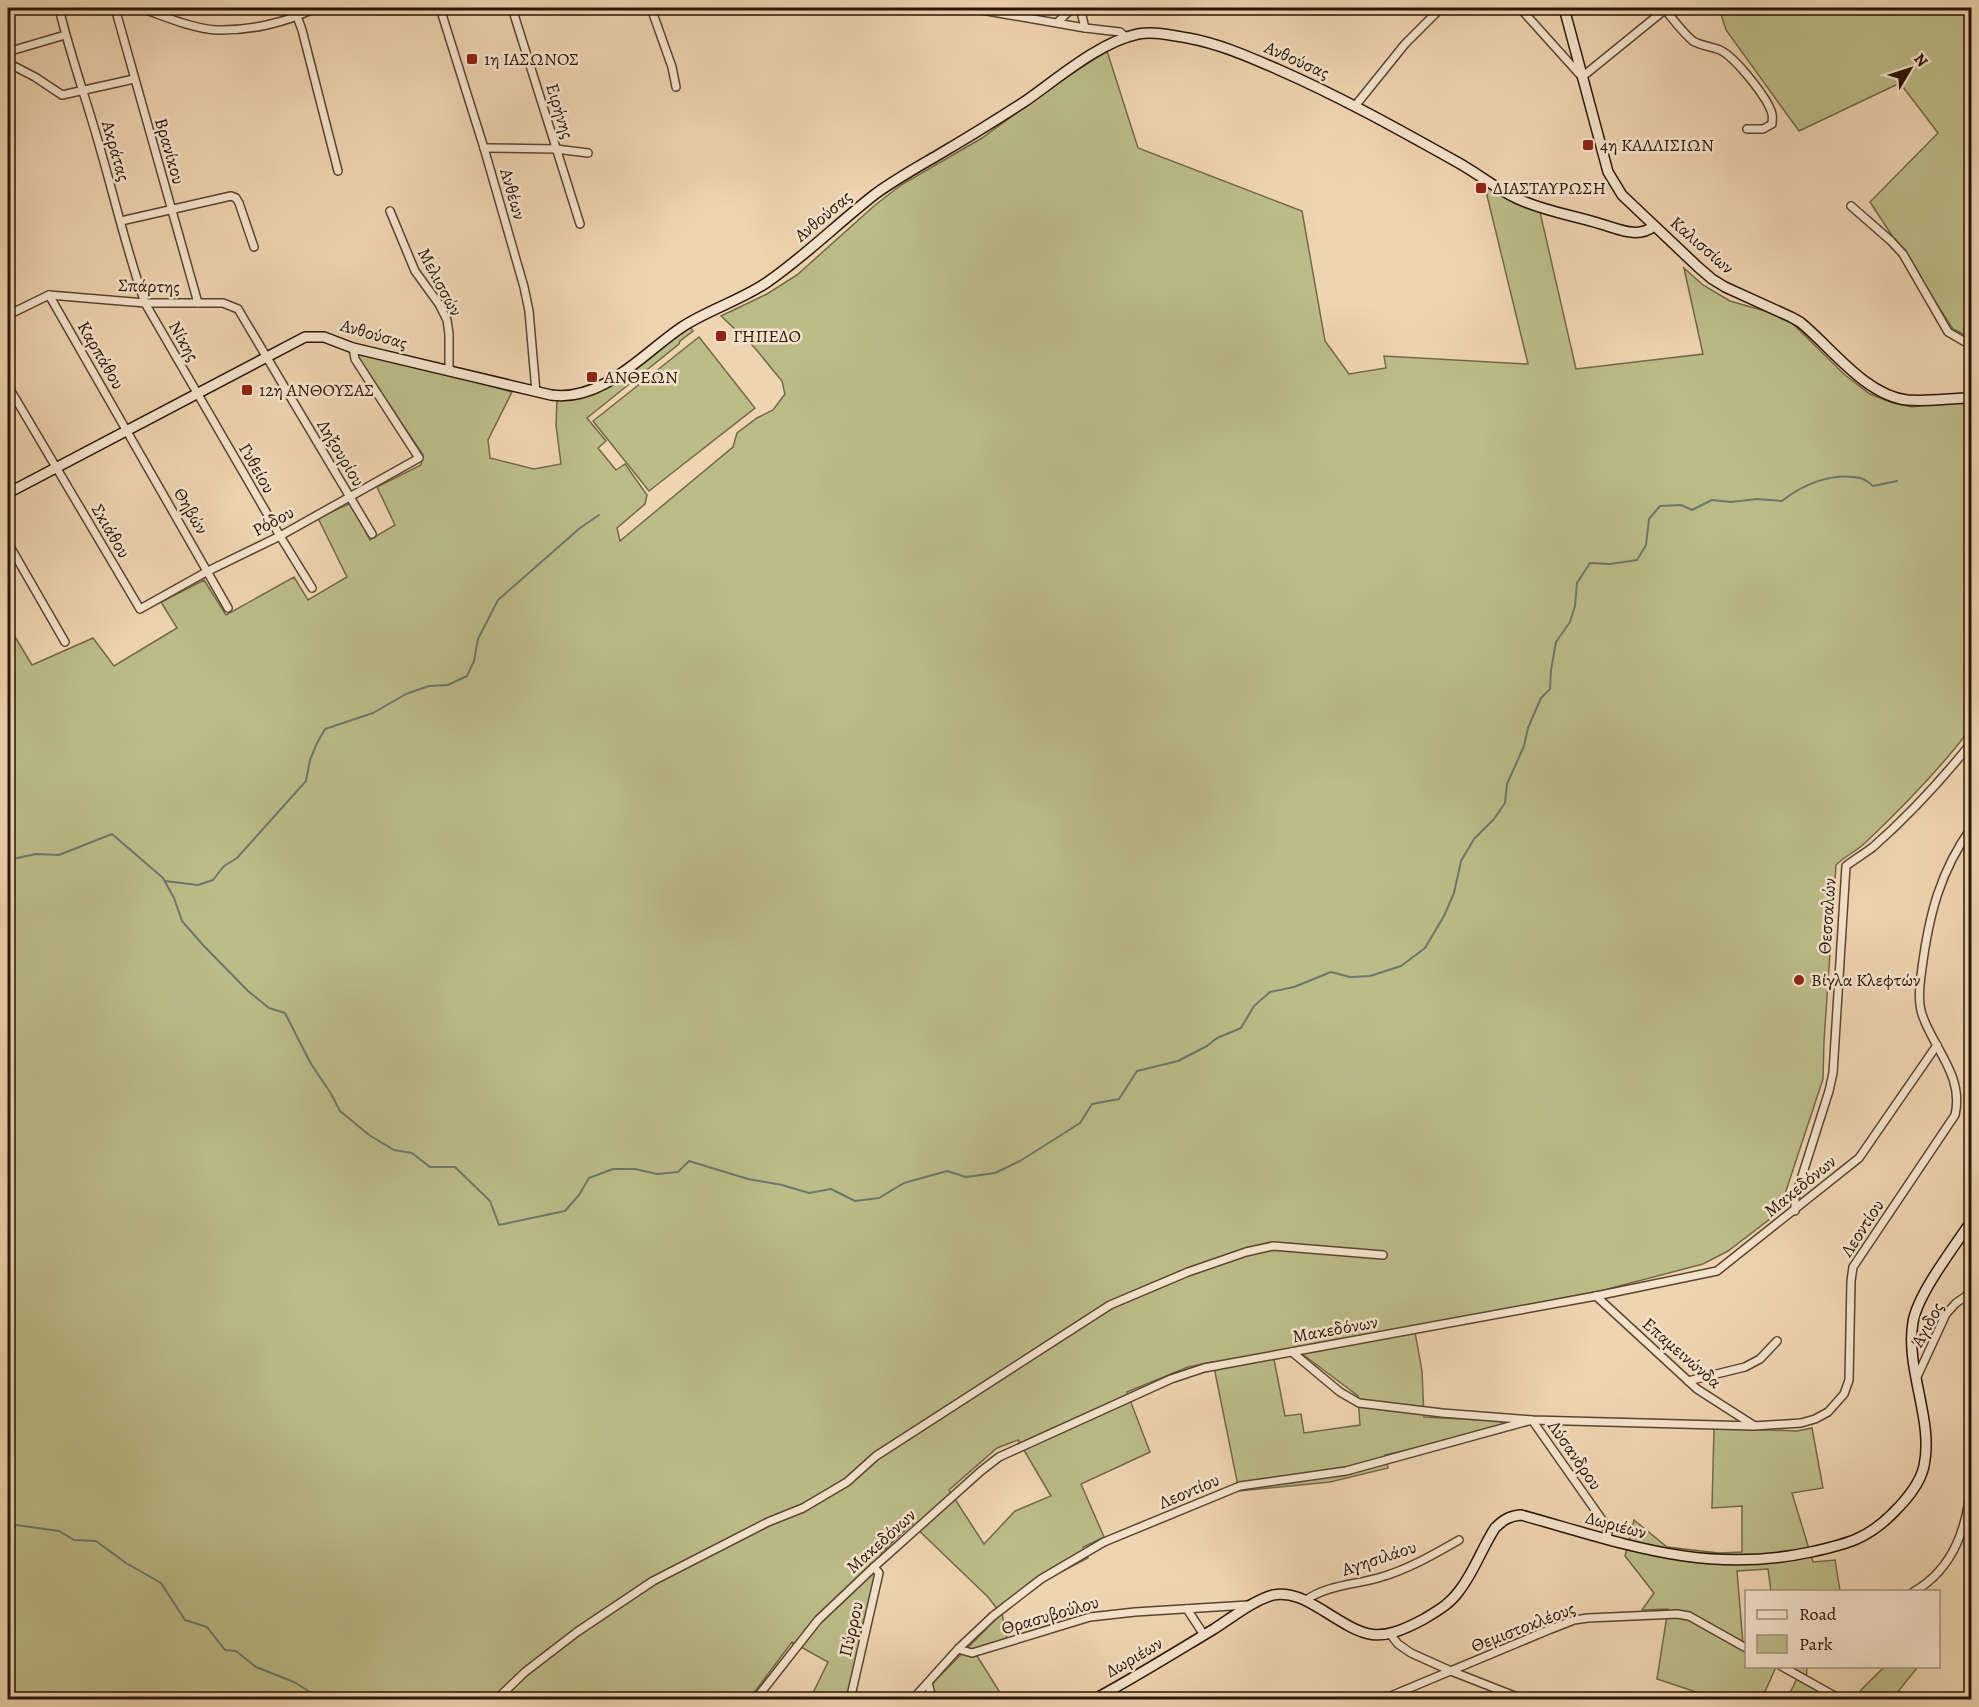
<svg xmlns="http://www.w3.org/2000/svg" width="1979" height="1707" viewBox="0 0 1979 1707" font-family="Alegreya,serif">
	<style>
		.green { fill: #bcbc89; stroke: #736848; stroke-width: 1.5; fill-rule: evenodd }
		.lines { fill: none; stroke-linecap: round; stroke-linejoin: round }
		.stream { stroke: #6d776b; stroke-width: 2 }
		.street-casing { stroke: #5b4530; stroke-width: 10 }
		.secondary-casing { stroke: #2a1506; stroke-width: 12 }
		.street { stroke: #f4e3cc; stroke-width: 7 }
		.secondary { stroke: #f4e3cc; stroke-width: 9 }
		.poi-dot { fill: #8f2418; stroke: #f4e3cc; stroke-width: 2 }
		.labels { text-anchor: middle; dominant-baseline: central; stroke-width: 5; stroke-linejoin: round; paint-order: stroke }
		.poi-label { font-size: 18px; fill: #2a1506; stroke: #f4e3cc; text-anchor: start }
		.street-label { font-size: 18px; fill: #2a1506; stroke: #f4e3cc }
	</style>
	<rect width="100%" height="100%" fill="#eed4b0"/>
	<filter id="stains"><feTurbulence type="fractalNoise" baseFrequency=".00333" numOctaves="4"/><feColorMatrix values="0 0 0 0 .2 0 0 0 0 .09 0 0 0 0 .02 0 0 0 .5 -.17"/></filter>
	<radialGradient id="worn" r=".72"><stop offset=".6" stop-color="#630" stop-opacity="0"/><stop offset="1" stop-color="#630" stop-opacity=".3"/></radialGradient>
	<g class="green">
		<polygon points="1719,8 1971,8 1971,338 1953,329 1870,202 1938,133 1900,83 1799,131 1726,30"/>
		<path d="M 1107,51 L 1138,148 L 1302,211 L 1325,341 L 1349,374 L 1386,368 L 1384,356 L 1528,364 L 1484,183 L 1516,203 L 1540,212 L 1576,369 L 1703,354 L 1684,268 L 1703,285 L 1730,301 L 1765,311 L 1792,323 L 1845,375 L 1870,394 L 1893,403 L 1912,407 L 1951,401 L 1971,401 L 1971,728 C 1940,769 1904,806 1866,842 C 1857,851 1845,856 1836,865 L 1824,1041 L 1823,1079 L 1779,1212 L 1728,1251 L 1703,1264 L 1604,1290 L 1414,1327 L 1422,1371 L 1424,1417 L 1502,1421 L 1502,1427 L 1385,1455 L 1388,1468 L 1330,1482 L 1239,1491 L 1213,1362 L 1188,1367 L 1127,1392 L 1150,1452 L 1081,1484 L 1104,1537 L 1083,1547 L 1088,1558 L 1042,1582 L 1002,1614 L 1007,1638 L 974,1651 L 1004,1699 L 917,1699 L 1001,1614 L 988,1597 L 912,1524 L 882,1552 L 848,1697 L 852,1699 L 810,1699 L 828,1662 L 792,1642 L 750,1698 L 751,1699 L 8,1699 L 8,625 L 32,665 L 93,638 L 114,666 L 177,628 L 161,602 L 204,580 L 226,615 L 294,577 L 308,600 L 347,577 L 318,518 L 351,503 L 370,540 L 395,525 L 377,487 L 421,465 L 423,455 L 358,358 L 358,354 L 462,378 L 512,392 L 488,440 L 490,458 L 534,469 L 561,464 L 556,425 L 557,400 L 578,398 L 596,392 L 686,329 L 691,328 L 693,331 L 680,341 L 679,344 L 587,418 L 606,441 L 598,448 L 616,470 L 625,464 L 647,495 L 645,504 L 617,528 L 620,541 L 733,447 L 737,433 L 757,418 L 773,410 L 785,394 L 782,381 L 754,347 L 721,316 L 767,294 L 797,275 L 874,206 L 901,185 L 982,138 L 1062,80 ZM 1297,1350 L 1358,1396 L 1360,1425 L 1304,1433 L 1301,1414 L 1285,1416 L 1273,1354 ZM 1018,1440 L 1051,1496 L 1015,1511 L 984,1544 L 949,1490 L 997,1448 Z"/>
		<polygon points="699,337 755,408 649,491 593,421"/>
		<polygon points="1714,1428 1797,1431 1812,1428 1823,1488 1792,1493 1813,1562 1835,1560 1840,1591 1771,1591 1768,1569 1737,1571 1743,1644 1746,1645 1746,1666 1776,1667 1763,1696 1768,1699 1717,1699 1657,1679 1668,1609 1642,1610 1654,1593 1625,1556 1634,1520 1667,1547 1719,1553 1742,1552 1742,1506 1712,1508"/>
		<polygon points="1786,1667 1807,1667 1806,1684 1833,1699 1787,1699 1799,1674"/>
		<polygon points="1916,1667 1917,1668 1892,1699 1852,1699 1882,1669 1881,1667"/>
	</g>
	<g class="lines">
		<g class="stream">
			<path d="M 8,860 L 36,854 L 59,855 L 112,834 L 163,878 L 174,898 L 182,921 L 203,945 L 248,991 L 269,1008 L 285,1013 L 311,1064 L 330,1092 L 340,1111 L 369,1135 L 394,1150 L 412,1153 L 430,1167 L 455,1167 L 490,1201 L 499,1225 L 565,1211 L 579,1195 L 589,1178 L 613,1169 L 635,1169 L 657,1174 L 678,1172 L 689,1161 L 748,1179 L 782,1185 L 809,1193 L 831,1189 L 855,1201 L 879,1198 L 904,1183 L 947,1171 L 966,1177 L 995,1173 L 1020,1161 L 1080,1123 L 1092,1104 L 1119,1099 L 1137,1071 L 1178,1061 L 1207,1046 L 1217,1038 L 1241,1028 L 1254,1006 L 1270,992 L 1294,987 L 1331,972 L 1350,977 L 1370,976 L 1401,966 L 1425,948 L 1444,916 L 1454,893 L 1461,861 L 1474,839 L 1494,819 L 1505,803 L 1507,784 L 1524,746 L 1528,728 L 1541,698 L 1550,689 L 1551,670 L 1556,642 L 1570,622 L 1575,606 L 1577,583 L 1590,563 L 1610,564 L 1637,560 L 1646,545 L 1649,519 L 1660,506 L 1681,505 L 1692,510 L 1712,500 L 1731,502 L 1757,499 L 1782,501 C 1803,484 1833,472 1860,478 C 1865,479 1869,483 1873,486 L 1897,481"/>
			<polyline points="165,881 198,885 213,880 224,866 237,858 306,781 310,760 317,743 325,729 373,713 406,694 429,686 448,685 467,676 474,661 478,639 498,600 580,528 599,515"/>
			<polyline points="8,1537 16,1525 59,1531 74,1540 96,1541 126,1563 161,1583 185,1620 207,1627 225,1650 236,1651 256,1667 294,1682 310,1692 326,1700"/>
		</g>
		<defs>
			<g id="street">
				<path d="M 59,8 C 70,55 87,101 100,148 C 115,200 127,252 145,303 L 280,536 L 312,588"/>
				<polyline points="115,8 198,303"/>
				<path d="M 140,8 C 164,16 190,28 216,30 C 248,31 286,23 315,8"/>
				<polyline points="294,8 302,30 338,171"/>
				<polyline points="440,8 484,148 524,287 529,311 536,392"/>
				<polyline points="512,8 580,224"/>
				<polyline points="651,8 672,67 676,87"/>
				<polyline points="970,8 1085,28 1120,32 1127,38"/>
				<polyline points="1080,8 1085,28"/>
				<polyline points="1520,8 1582,77 1667,8"/>
				<path d="M 1665,10 C 1674,20 1683,33 1693,41 C 1701,46 1711,46 1720,50 C 1735,57 1768,98 1772,114 C 1773,117 1772,120 1772,124 L 1763,129 L 1747,129"/>
				<polyline points="1058,22 1072,8"/>
				<polyline points="14,50 65,35"/>
				<polyline points="8,63 35,77 62,95 134,79"/>
				<polyline points="1355,106 1405,44 1441,8"/>
				<polyline points="484,148 556,149 588,153"/>
				<polyline points="1851,206 1891,241 1903,254 1948,332 1972,346"/>
				<polyline points="390,211 415,271 439,304 447,320 449,334 449,371"/>
				<polyline points="121,221 231,196 236,198 239,203 254,247"/>
				<polyline points="49,295 228,608"/>
				<polyline points="8,315 49,295 145,303 223,303 238,309 372,534"/>
				<polyline points="8,386 140,609 208,571 280,536 419,458 355,359 353,348"/>
				<polyline points="8,543 65,642"/>
				<path d="M 1795,1211 L 1795,1198 L 1829,1091 L 1833,1073 L 1846,866 C 1855,859 1864,854 1873,847 C 1906,818 1944,777 1972,742"/>
				<polyline points="1596,1296 1697,1389 1753,1425"/>
				<path d="M 1292,1352 L 1340,1392 L 1359,1403 L 1442,1413 L 1532,1420 L 1754,1426 L 1801,1423 L 1815,1419 L 1828,1412 L 1844,1394 L 1849,1380 L 1851,1281 L 1853,1267 L 1955,1115 C 1964,1077 1935,1050 1923,1017 C 1917,1002 1920,983 1922,968 C 1929,915 1940,871 1972,827"/>
				<polyline points="1916,1379 1946,1314 1956,1303 1972,1292"/>
				<polyline points="1688,1381 1745,1367 1760,1359 1777,1341"/>
				<path d="M 1913,1592 C 1956,1568 1968,1523 1972,1477"/>
				<path d="M 1306,1600 C 1328,1585 1353,1585 1378,1578 C 1407,1570 1433,1555 1459,1540"/>
				<polyline points="1187,1609 1204,1635"/>
				<polyline points="1390,1634 1398,1644 1411,1653 1451,1671 1525,1700"/>
				<polyline points="958,1649 972,1653 1090,1617 1135,1612 1248,1605"/>
				<polyline points="1781,1666 1842,1700"/>
				<polyline points="928,1683 931,1694 929,1700"/>
				<polyline points="496,1700 525,1672 577,1632 653,1581 768,1522 803,1508 847,1482 876,1456 1110,1305 1188,1272 1246,1252 1273,1246 1383,1255"/>
				<polyline points="755,1700 818,1620 874,1567 981,1471 999,1457 1171,1379 1204,1368 1596,1296 1717,1271 1859,1158 1937,1045"/>
				<polyline points="850,1700 879,1573 874,1567"/>
				<polyline points="912,1700 958,1649 993,1616 1041,1579 1104,1542 1240,1486 1346,1471 1532,1420 1605,1524 1608,1532 1607,1540"/>
				<polyline points="1381,1700 1551,1629 1574,1620 1588,1618 1677,1614 1689,1616 1746,1648"/>
			</g>
			<g id="secondary">
				<path d="M 1564,8 L 1608,172 L 1622,195 L 1698,267 L 1712,279 L 1725,287 L 1791,317 L 1800,322 C 1831,347 1865,395 1907,400 C 1928,402 1950,398 1972,398"/>
				<path d="M 8,493 L 305,337 L 324,337 L 353,348 L 551,395 C 603,402 642,354 682,327 C 708,310 739,301 766,283 C 804,257 837,224 874,195 C 894,180 916,168 938,155 C 967,138 996,120 1024,102 C 1056,80 1099,42 1138,34 C 1154,31 1171,35 1188,38 C 1220,44 1247,56 1277,69 C 1339,96 1398,129 1457,162 C 1477,173 1495,188 1516,198 C 1543,211 1572,215 1601,224 C 1619,229 1638,239 1654,226"/>
				<path d="M 1093,1700 C 1134,1678 1174,1653 1214,1629 C 1233,1617 1252,1601 1273,1595 C 1292,1591 1309,1602 1324,1611 C 1367,1638 1377,1644 1424,1619 C 1437,1611 1450,1604 1459,1591 C 1474,1572 1482,1548 1495,1528 C 1503,1520 1509,1516 1521,1515 C 1623,1543 1703,1575 1811,1552 C 1847,1544 1868,1539 1894,1512 C 1907,1499 1920,1484 1924,1466 C 1934,1420 1905,1369 1913,1322 C 1918,1293 1955,1246 1972,1220"/>
			</g>
		</defs>
		<use href="#street" class="street-casing"/>
		<use href="#secondary" class="secondary-casing"/>
		<use href="#street" class="street"/>
		<use href="#secondary" class="secondary"/>
	</g>
	<g class="poi-dot">
		<rect x="466" y="53" width="12" height="12" rx="3"/>
		<rect x="1582" y="139" width="12" height="12" rx="3"/>
		<rect x="1475" y="182" width="12" height="12" rx="3"/>
		<rect x="715" y="330" width="12" height="12" rx="3"/>
		<rect x="586" y="371" width="12" height="12" rx="3"/>
		<rect x="241" y="384" width="12" height="12" rx="3"/>
		<circle cx="1799" cy="980" r="6"/>
	</g>
	<g class="labels">
		<g class="poi-label">
			<text x="484" y="59">1η ΙΑΣΩΝΟΣ</text>
			<text x="1600" y="145">4η ΚΑΛΛΙΣΙΩΝ</text>
			<text x="1493" y="188">ΔΙΑΣΤΑΥΡΩΣΗ</text>
			<text x="733" y="336">ΓΗΠΕΔΟ</text>
			<text x="604" y="377">ΑΝΘΕΩΝ</text>
			<text x="259" y="390">12η ΑΝΘΟΥΣΑΣ</text>
			<text x="1811" y="980">Βίγλα Κλεφτών</text>
		</g>
		<g class="street-label">
			<text transform="translate(1297 60) rotate(24)">Ανθούσας</text>
			<text transform="translate(560 111) rotate(73)">Ειρήνης</text>
			<text transform="translate(116 151) rotate(74)">Ακράτας</text>
			<text transform="translate(170 151) rotate(74)">Βρανίκου</text>
			<text transform="translate(513 194) rotate(74)">Ανθέων</text>
			<text transform="translate(823 216) rotate(-40)">Ανθούσας</text>
			<text transform="translate(1702 245) rotate(41)">Καλισσίων</text>
			<text transform="translate(440 282) rotate(62)">Μελισσών</text>
			<text transform="translate(149 286) rotate(2)">Σπάρτης</text>
			<text transform="translate(374 334) rotate(16)">Ανθούσας</text>
			<text transform="translate(184 341) rotate(61)">Νίκης</text>
			<text transform="translate(101 355) rotate(60)">Καρπάθου</text>
			<text transform="translate(341 453) rotate(59)">Ληξουρίου</text>
			<text transform="translate(257 468) rotate(60)">Γυθείου</text>
			<text transform="translate(191 511) rotate(60)">Θηβών</text>
			<text transform="translate(273 521) rotate(-28)">Ρόδου</text>
			<text transform="translate(111 531) rotate(60)">Σκιάθου</text>
			<text transform="translate(1827 916) rotate(-86)">Θεσσαλών</text>
			<text transform="translate(1800 1186) rotate(-39)">Μακεδόνων</text>
			<text transform="translate(1862 1228) rotate(-57)">Λεοντίου</text>
			<text transform="translate(1927 1325) rotate(-61)">Άγιδος</text>
			<text transform="translate(1335 1329) rotate(-10)">Μακεδόνων</text>
			<text transform="translate(1682 1353) rotate(41)">Επαμεινώνδα</text>
			<text transform="translate(1575 1455) rotate(55)">Λύσανδρου</text>
			<text transform="translate(1189 1491) rotate(-23)">Λεοντίου</text>
			<text transform="translate(1616 1525) rotate(15)">Δωριέων</text>
			<text transform="translate(881 1541) rotate(-42)">Μακεδόνων</text>
			<text transform="translate(1379 1558) rotate(-18)">Αγησιλάου</text>
			<text transform="translate(1050 1615) rotate(-16)">Θρασυβούλου</text>
			<text transform="translate(1523 1627) rotate(-21)">Θεμιστοκλέους</text>
			<text transform="translate(851 1629) rotate(-77)">Πύρρου</text>
			<text transform="translate(1134 1657) rotate(-30)">Δωριέων</text>
		</g>
	</g>
	<rect width="1979" height="1707" fill="none" stroke="#eed4b0" stroke-width="30"/>
	<rect x="9" y="9" width="1961" height="1689" fill="none" stroke="#2a1506" stroke-width="3"/>
	<rect x="15" y="15" width="1949" height="1677" fill="none" stroke="#2a1506" stroke-width="1.5"/>
	<rect x="1745" y="1590" width="195" height="78" fill="#f4e3cc" stroke="#a3917d" stroke-width="1.5"/>
	<rect x="1757" y="1610" width="30" height="9" fill="#f4e3cc" stroke="#a3917d" stroke-width="1.5"/>
	<text x="1799" y="1620" font-size="18" fill="#2a1506">Road</text>
	<rect x="1757" y="1635" width="30" height="18" fill="#bcbc89" stroke="#a3917d" stroke-width="1.5"/>
	<text x="1799" y="1650" font-size="18" fill="#2a1506">Park</text>
	<g transform="translate(1910 69) rotate(51)" stroke="#f4e3cc" stroke-width="4.5" paint-order="stroke">
	<path d="M0-4.5L10 22L0 15L-10 22Z" fill="#2a1506"/>
	<text y="-9" font-size="16" font-weight="bold" text-anchor="middle" fill="#2a1506">N</text>
	</g>
	<rect width="100%" height="100%" filter="url(#stains)"/>
	<rect width="100%" height="100%" fill="url(#worn)"/>
</svg>
